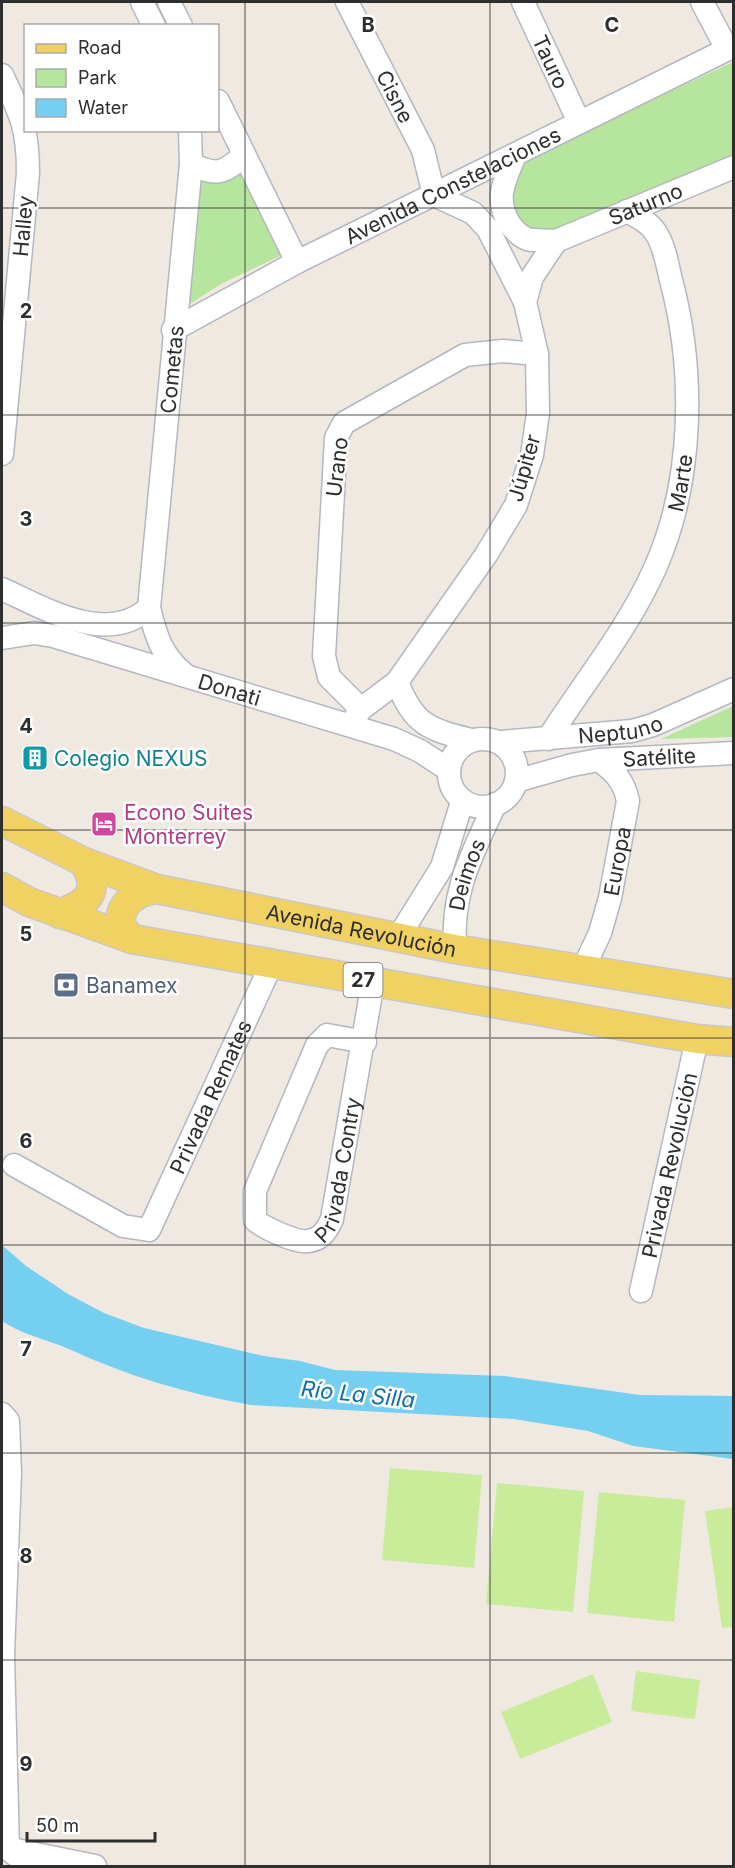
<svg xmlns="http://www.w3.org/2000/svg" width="735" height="1868" viewBox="0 0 735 1868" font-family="Inter,sans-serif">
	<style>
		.green { fill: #b6e59e }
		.pitch { fill: #c9ec9a }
		.water { fill: #75cff0 }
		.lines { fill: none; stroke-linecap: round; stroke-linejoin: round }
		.minor-casing { stroke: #b4b7c1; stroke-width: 25 }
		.major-casing { stroke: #c9c9c9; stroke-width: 31 }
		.minor { stroke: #fff; stroke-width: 22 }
		.major { stroke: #f2d163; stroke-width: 28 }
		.grid { fill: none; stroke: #2e2e2e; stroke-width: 1.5; stroke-opacity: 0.55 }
		.labels { text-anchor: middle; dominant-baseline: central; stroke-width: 5; stroke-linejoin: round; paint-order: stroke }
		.shield { fill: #fff; stroke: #6d6d6d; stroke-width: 1.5 }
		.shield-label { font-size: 20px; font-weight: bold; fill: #2e2e2e }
		.street-label { font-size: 21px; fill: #2e2e2e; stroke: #fff }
		.culture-label { font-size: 21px; fill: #0d838f; stroke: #fff; text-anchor: start }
		.hotel-label { font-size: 21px; fill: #b23c85; stroke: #fff; text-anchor: start }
		.service-label { font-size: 21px; fill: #4e5e75; stroke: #fff; text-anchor: start }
		.water-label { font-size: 22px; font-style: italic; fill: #0d6fa3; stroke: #fff }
		.grid-label { font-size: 20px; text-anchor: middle; font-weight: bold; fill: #2e2e2e; stroke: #fff; stroke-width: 5; stroke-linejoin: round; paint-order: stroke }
	</style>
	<rect width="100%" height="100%" fill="#efe9e1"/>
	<g class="green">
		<path d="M 733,62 L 733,166 L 552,231 C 513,231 514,212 506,180 L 516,163 Z"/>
		<polygon points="243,165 282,255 221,284 185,307 199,179"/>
		<polygon points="733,706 733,737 661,739"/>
	</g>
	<g class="pitch">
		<polygon points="390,1468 482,1475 474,1568 382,1560"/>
		<polygon points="497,1483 584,1491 573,1612 486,1604"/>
		<polygon points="599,1492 685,1500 674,1622 587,1613"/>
		<polygon points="733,1507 733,1627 722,1628 705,1511"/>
		<polygon points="636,1671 700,1680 695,1719 631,1711"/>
		<polygon points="593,1674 612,1722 520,1759 501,1712"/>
	</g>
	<path class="water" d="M 2,1245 L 26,1266 L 68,1294 L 104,1313 L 144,1328 L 264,1356 L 300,1361 L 335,1370 L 505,1376 L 640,1395 L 733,1396 L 733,1459 L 633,1446 L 588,1431 L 514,1419 L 251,1405 C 188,1394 127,1376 69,1349 C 46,1339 23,1335 2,1321 Z"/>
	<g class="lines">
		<defs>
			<g id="minor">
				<polyline points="142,2 154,26"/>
				<polyline points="169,2 181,26"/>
				<path id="s1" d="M 347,2 L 423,150 L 434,195 L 473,213 L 488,229 L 525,302 L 537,354 L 538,413 L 532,455 L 516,505 L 486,555 L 397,682 L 361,709 L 351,724"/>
				<path id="s2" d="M 523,2 L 579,122"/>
				<polyline points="702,2 727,49"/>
				<path d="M 2,75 C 21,115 28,127 28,173 L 2,454"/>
				<polyline points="218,101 297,262"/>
				<path id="s3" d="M 515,155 C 505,180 494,198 509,223 C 513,229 520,236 527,239 C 535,241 547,240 556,241 L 734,167"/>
				<path d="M 191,164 C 217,176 223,174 244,155"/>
				<polyline points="525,302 532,277 556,241"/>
				<path id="s4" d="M 173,330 L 297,262 L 734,46"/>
				<path d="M 2,589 C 46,609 107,646 149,608"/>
				<path id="s5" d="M 2,638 L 34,633 L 53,636 L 394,739 L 420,751 L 449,770"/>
				<path id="s6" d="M 184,674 C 161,655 156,636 149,608 L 191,164 L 190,130"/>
				<path d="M 397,682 C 414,725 428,729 471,740"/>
				<polyline points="361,709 329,677 324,656 336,438 344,423 465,355 503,351 537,354"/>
				<path id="s7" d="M 548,739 C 584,682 629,628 656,566 C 694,479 695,370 671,280 C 667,264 665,247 656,233 C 649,222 638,217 627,211"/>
				<circle cx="483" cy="773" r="34"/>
				<path id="s8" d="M 501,742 L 632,731 L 653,725 L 734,689"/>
				<path id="s9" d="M 516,781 L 572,765 L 599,760 L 734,753"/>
				<polyline points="399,936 442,867 462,802"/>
				<path id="s10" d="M 455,949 C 451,891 472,855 495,804"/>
				<path id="s11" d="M 582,971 L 600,933 L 610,898 L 628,801 C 624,781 615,772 599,760"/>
				<path id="s12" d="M 365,1042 L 327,1035 L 317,1045 L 255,1191 L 255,1220 C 264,1228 296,1243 308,1241 C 321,1240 328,1229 332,1219 L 373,982"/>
				<path id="s13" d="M 14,1165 L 123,1226 L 149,1230 L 272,963"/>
				<path id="s14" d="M 641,1291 L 697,1039"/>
				<polyline points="2,1414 8,1421 10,1473 3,1655 8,1849 30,1866"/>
				<polyline points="11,1849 95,1866"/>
			</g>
			<g id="major">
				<path id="s15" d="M 2,821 L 84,862 L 157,889 L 455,949 L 734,994"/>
				<polyline points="2,887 29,902 132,939 697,1039 734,1042"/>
				<path d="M 60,914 C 88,902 101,894 84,862"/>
				<path d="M 132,939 L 121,927 C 117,904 137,891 157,889"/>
			</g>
		</defs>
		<use href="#minor" class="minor-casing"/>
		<use href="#major" class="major-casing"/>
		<use href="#minor" class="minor"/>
		<use href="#major" class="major"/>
	</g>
	<path class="grid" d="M 245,2 L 245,1866M 490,2 L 490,1866M 2,208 L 734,208M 2,415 L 734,415M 2,623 L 734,623M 2,830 L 734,830M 2,1038 L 734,1038M 2,1245 L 734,1245M 2,1453 L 734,1453M 2,1660 L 734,1660"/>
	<defs>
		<symbol id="building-square" viewBox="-11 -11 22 22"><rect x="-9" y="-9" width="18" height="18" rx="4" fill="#0f9aa8" stroke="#fff"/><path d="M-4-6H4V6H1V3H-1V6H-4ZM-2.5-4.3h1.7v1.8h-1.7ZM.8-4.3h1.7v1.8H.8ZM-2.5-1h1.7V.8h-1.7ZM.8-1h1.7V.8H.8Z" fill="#fff"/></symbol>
		<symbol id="hotel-square" viewBox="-11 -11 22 22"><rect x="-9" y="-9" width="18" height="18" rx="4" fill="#d1479c" stroke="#fff"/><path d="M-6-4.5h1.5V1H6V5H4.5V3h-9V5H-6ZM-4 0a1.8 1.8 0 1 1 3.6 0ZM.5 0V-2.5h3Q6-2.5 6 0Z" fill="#fff"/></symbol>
		<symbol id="bank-square" viewBox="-11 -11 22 22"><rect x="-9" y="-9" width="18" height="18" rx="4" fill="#5c6f8a" stroke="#fff"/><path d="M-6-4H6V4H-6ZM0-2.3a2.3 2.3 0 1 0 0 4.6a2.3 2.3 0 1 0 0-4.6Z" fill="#fff"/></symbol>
	</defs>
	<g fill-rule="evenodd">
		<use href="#building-square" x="20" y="743" width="30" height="30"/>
		<use href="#hotel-square" x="89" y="809" width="30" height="30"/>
		<use href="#bank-square" x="51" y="970" width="30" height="30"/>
	</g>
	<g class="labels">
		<rect class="shield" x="343.5" y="963" width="39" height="34" rx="4.5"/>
		<g class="shield-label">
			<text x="363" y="980">27</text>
		</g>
		<g class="street-label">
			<text stroke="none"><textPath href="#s2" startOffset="66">Tauro</textPath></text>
			<text stroke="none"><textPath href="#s1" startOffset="106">Cisne</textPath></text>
			<text stroke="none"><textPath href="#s4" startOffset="315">Avenida Constelaciones</textPath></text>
			<text stroke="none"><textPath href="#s3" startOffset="222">Saturno</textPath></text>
			<text transform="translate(23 226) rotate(-85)">Halley</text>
			<text stroke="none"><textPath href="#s6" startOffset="316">Cometas</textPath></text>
			<text transform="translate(337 467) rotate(-83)">Urano</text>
			<text transform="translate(524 468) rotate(-74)">Júpiter</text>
			<text stroke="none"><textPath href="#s7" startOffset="291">Marte</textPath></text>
			<text stroke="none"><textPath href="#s5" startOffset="236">Donati</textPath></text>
			<text stroke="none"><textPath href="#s8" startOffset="120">Neptuno</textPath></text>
			<text stroke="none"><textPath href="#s9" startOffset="146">Satélite</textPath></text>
			<text stroke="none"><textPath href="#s11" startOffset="116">Europa</textPath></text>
			<text stroke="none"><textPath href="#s10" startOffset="76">Deimos</textPath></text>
			<text stroke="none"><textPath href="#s15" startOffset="378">Avenida Revolución</textPath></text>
			<text stroke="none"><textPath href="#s13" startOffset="298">Privada Remates</textPath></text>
			<text stroke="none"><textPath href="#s12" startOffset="382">Privada Contry</textPath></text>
			<text stroke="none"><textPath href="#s14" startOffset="129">Privada Revolución</textPath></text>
		</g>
		<g class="culture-label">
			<text x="54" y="758">Colegio NEXUS</text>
		</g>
		<g class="hotel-label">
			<text x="124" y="812">Econo Suites<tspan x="124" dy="24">Monterrey</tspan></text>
		</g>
		<g class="service-label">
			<text x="86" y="985">Banamex</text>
		</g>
		<g class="water-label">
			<text transform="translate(358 1394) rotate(6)">Río La Silla</text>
		</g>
	</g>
	<g class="grid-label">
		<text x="368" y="32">B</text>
		<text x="612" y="32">C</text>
		<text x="26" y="318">2</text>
		<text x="26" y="526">3</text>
		<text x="26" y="733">4</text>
		<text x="26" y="941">5</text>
		<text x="26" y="1148">6</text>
		<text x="26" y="1356">7</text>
		<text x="26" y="1563">8</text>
		<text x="26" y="1771">9</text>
	</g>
	<rect width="735" height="1868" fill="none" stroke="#2e2e2e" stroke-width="6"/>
	<rect x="24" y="24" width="195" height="108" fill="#ffffff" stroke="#ababab" stroke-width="1.5"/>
	<rect x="36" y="44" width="30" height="9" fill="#f2d163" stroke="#ababab" stroke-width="1.5"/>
	<text x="78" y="54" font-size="18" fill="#2e2e2e">Road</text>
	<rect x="36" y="69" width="30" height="18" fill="#b6e59e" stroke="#ababab" stroke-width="1.5"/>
	<text x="78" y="84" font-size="18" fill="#2e2e2e">Park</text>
	<rect x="36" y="99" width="30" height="18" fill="#75cff0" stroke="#ababab" stroke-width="1.5"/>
	<text x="78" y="114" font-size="18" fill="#2e2e2e">Water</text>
	<path d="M27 1832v9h128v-9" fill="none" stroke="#2e2e2e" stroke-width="3"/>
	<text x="36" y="1832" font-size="18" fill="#2e2e2e" stroke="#ffffff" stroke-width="4.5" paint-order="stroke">50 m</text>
</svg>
